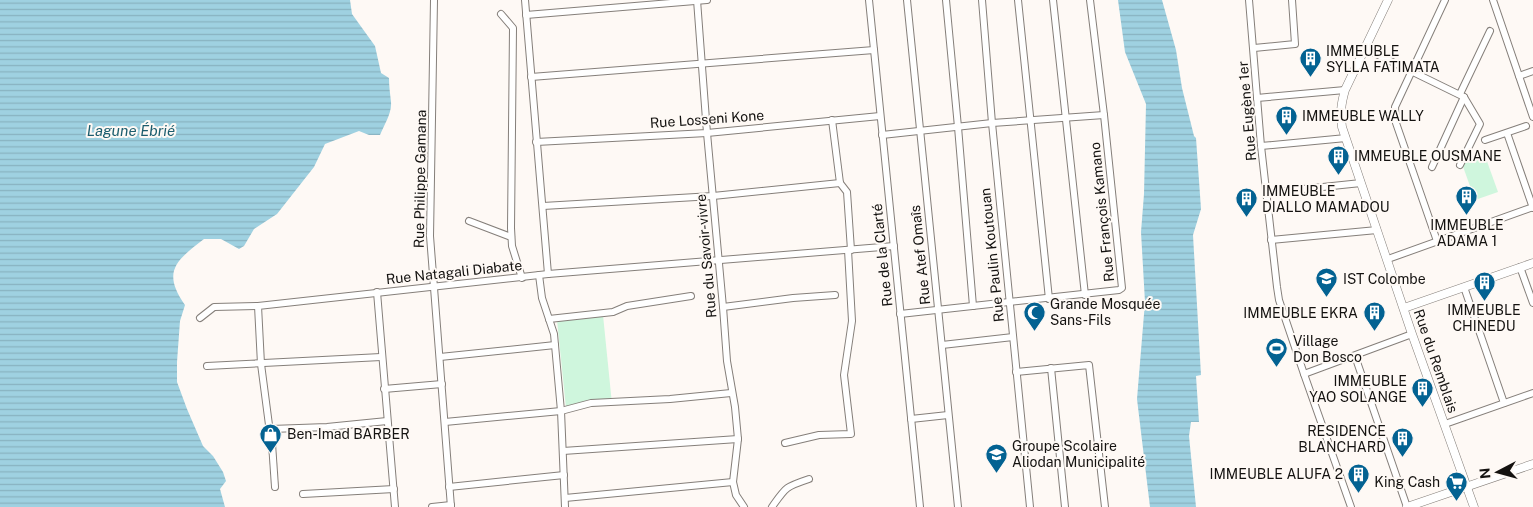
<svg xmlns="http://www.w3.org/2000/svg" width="1533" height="507" viewBox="0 0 1533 507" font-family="'Public Sans',sans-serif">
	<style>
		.park { fill: #cff6dd }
		.water { fill: url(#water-rules) }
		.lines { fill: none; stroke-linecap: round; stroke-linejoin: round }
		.minor-casing { stroke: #857f7a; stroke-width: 8 }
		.tertiary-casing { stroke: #857f7a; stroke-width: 9 }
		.minor { stroke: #fff; stroke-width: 6 }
		.tertiary { stroke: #fff; stroke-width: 8 }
		.labels { text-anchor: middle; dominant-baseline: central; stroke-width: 4; stroke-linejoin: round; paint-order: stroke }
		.poi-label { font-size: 14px; fill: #141210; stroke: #fef9f5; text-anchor: start }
		.street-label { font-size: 14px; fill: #141210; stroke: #fef9f5 }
		.water-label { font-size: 15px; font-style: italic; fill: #1c5d6e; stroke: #fef9f5 }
	</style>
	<defs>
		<pattern id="water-rules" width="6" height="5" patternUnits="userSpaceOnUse" patternTransform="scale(1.25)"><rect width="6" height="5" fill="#9fd1e1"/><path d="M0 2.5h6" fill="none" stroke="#88b2c0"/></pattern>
	</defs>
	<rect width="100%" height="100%" fill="#fef9f5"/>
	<g class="park">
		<polygon points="1484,153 1498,192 1475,200 1461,161"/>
		<polygon points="603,315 612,404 566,408 557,320"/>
	</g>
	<g class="water">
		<path d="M 0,0 L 350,0 L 352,14 L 375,46 L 381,73 L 389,78 C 389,86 390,93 391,102 C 392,113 384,125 380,135 L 369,135 L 359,131 L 325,144 L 314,167 L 277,214 L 254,229 L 244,246 L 239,249 L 221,239 L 204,239 C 177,260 161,271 185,305 L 180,321 L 177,362 L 177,382 L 187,409 L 203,446 L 213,456 L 223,472 L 226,481 L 220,489 L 225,507 L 0,507 Z"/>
		<polygon points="1118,0 1162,0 1176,50 1182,88 1194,136 1196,138 1201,209 1193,235 1201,375 1196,376 1199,422 1191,422 1189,436 1196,507 1150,507 1137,399 1145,302 1141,232 1144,194 1146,104 1125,52"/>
	</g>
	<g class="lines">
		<defs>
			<g id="minor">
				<polyline points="434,0 430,236 451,507"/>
				<polyline points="525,0 548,274"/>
				<polyline points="697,0 707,133 723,307 727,361 735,407 738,439 733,482 736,495 744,507"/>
				<polyline points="869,0 920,507"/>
				<polyline points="907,0 958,507"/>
				<polyline points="946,0 958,127 973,306"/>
				<polyline points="982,0 992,123 1030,507"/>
				<polyline points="1018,0 1049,299"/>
				<polyline points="1053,0 1085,295"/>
				<polyline points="1249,0 1261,146 1277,287 1279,300 1304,374 1351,507"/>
				<polyline points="1493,0 1533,117"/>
				<polyline points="501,14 513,28 511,228 512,246 522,278"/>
				<polyline points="526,15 707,0"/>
				<polyline points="1254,48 1295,44 1292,0"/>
				<polyline points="1364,52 1372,52 1464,97 1480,124 1460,165"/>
				<polyline points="1519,76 1533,71"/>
				<polyline points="531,77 874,50"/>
				<polyline points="1460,94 1490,31"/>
				<polyline points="1257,98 1345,90"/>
				<polyline points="832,120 840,183 847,192 851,250"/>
				<polyline points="1507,133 1533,208"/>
				<polyline points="882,135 992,123 1104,115"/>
				<polyline points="1485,140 1526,126"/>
				<polyline points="536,142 707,133 880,116"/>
				<polyline points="1261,146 1346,138"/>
				<polyline points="1432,167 1464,97"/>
				<polyline points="1266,193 1361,183"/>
				<polyline points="543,206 713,196 840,183"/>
				<polyline points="469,221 511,237"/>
				<polyline points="1271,240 1377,230"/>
				<polyline points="1437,241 1396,123 1395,107 1445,0"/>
				<polyline points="1388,259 1533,207"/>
				<polyline points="1520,267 1533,303"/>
				<polyline points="539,275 542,298 554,334 561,411 565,507"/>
				<polyline points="1464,287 1504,403"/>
				<polyline points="377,292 395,507"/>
				<polyline points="723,307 793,298 835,295"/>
				<polyline points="900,314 1119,290 1122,288 1104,115 1090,0"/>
				<polyline points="200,318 214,307 258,306"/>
				<polyline points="549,319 613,312 627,306 691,296"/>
				<polyline points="942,345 1013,337"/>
				<polyline points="1355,356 1407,507"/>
				<polyline points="440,357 555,345"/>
				<polyline points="207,366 381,357"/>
				<polyline points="1051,368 1065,507"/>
				<polyline points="1016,372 1089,365 1105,507"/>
				<polyline points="1304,374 1412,334"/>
				<polyline points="384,389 442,384"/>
				<polyline points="911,419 948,415"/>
				<polyline points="387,421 327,427 271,429 269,425 261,364 258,306 548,274 894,246"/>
				<polyline points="445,422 561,411 591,403 670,399 731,393"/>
				<polyline points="1445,424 1533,393"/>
				<polyline points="271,429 275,487"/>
				<polyline points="785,443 819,435 851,434 844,375 852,321 848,250"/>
				<polyline points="563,451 738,439"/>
				<polyline points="449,487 564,475"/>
				<polyline points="303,494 394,489"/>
				<polyline points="565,498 733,482"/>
				<polyline points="432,507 451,505"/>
				<path d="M 772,507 C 786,487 785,487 809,479"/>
			</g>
			<g id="tertiary">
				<path d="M 1388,0 L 1345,90 C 1341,104 1340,113 1342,127 L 1412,334 L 1474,507"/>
				<polyline points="1404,308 1533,263"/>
				<polyline points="1407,507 1533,464"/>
			</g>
		</defs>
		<use href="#minor" class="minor-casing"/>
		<use href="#tertiary" class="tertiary-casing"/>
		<use href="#minor" class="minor"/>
		<use href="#tertiary" class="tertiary"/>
	</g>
	<defs>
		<symbol id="building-pin" viewBox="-11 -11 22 30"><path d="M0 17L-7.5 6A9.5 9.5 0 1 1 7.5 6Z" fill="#036292" stroke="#fef9f5"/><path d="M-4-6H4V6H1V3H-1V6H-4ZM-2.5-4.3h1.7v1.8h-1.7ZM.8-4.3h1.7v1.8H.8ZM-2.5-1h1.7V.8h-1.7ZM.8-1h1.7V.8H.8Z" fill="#fff"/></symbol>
		<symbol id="school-pin" viewBox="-11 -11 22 30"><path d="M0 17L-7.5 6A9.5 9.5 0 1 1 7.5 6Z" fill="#036292" stroke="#fef9f5"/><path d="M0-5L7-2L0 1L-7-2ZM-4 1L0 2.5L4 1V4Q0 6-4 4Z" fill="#fff"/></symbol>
		<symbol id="mosque-pin" viewBox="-11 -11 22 30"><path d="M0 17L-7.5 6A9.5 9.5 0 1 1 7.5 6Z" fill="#036292" stroke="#fef9f5"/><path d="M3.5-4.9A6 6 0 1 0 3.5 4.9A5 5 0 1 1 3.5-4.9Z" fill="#fff"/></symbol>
		<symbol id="stadium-pin" viewBox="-11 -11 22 30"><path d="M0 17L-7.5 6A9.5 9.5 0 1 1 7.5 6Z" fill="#036292" stroke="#fef9f5"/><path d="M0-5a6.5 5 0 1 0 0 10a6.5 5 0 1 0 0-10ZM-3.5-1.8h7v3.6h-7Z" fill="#fff"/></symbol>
		<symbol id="shop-pin" viewBox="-11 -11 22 30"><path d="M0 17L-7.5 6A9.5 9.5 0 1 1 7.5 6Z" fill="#036292" stroke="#fef9f5"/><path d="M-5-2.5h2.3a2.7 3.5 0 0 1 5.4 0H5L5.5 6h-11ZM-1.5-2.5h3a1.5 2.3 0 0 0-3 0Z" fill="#fff"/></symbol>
		<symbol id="supermarket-pin" viewBox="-11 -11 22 30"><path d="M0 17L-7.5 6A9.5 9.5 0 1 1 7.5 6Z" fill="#036292" stroke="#fef9f5"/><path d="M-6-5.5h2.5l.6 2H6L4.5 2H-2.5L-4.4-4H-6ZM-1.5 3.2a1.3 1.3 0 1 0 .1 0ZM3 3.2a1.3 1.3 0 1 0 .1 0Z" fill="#fff"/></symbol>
	</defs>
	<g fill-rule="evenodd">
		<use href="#building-pin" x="1298" y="46" width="25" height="34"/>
		<use href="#building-pin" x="1274" y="104" width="25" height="34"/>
		<use href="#building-pin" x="1326" y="144" width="25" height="34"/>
		<use href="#building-pin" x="1454" y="184" width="25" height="34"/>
		<use href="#building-pin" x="1234" y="186" width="25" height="34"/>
		<use href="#school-pin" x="1314" y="266" width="25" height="34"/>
		<use href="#building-pin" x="1472" y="270" width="25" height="34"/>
		<use href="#mosque-pin" x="1022" y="300" width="25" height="34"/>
		<use href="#building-pin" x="1362" y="300" width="25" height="34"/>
		<use href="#stadium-pin" x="1264" y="336" width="25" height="34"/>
		<use href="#building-pin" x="1410" y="376" width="25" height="34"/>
		<use href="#shop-pin" x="258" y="422" width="25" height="34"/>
		<use href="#building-pin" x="1390" y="426" width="25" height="34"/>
		<use href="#school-pin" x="984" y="442" width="25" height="34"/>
		<use href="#building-pin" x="1346" y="462" width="25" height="34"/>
		<use href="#supermarket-pin" x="1444" y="470" width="25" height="34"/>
	</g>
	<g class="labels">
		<g class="poi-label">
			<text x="1326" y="51">IMMEUBLE<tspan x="1326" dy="16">SYLLA FATIMATA</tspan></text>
			<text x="1302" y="116">IMMEUBLE WALLY</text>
			<text x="1354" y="156">IMMEUBLE OUSMANE</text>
			<text x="1262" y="191">IMMEUBLE<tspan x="1262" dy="16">DIALLO MAMADOU</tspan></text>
			<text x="1467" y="225" text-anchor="middle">IMMEUBLE<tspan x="1467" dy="16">ADAMA 1</tspan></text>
			<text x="1343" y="279">IST Colombe</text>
			<text x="1050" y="304">Grande Mosquée<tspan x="1050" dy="16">Sans-Fils</tspan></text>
			<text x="1484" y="310" text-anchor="middle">IMMEUBLE<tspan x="1484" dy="16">CHINEDU</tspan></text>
			<text x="1358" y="313" text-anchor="end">IMMEUBLE EKRA</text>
			<text x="1293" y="341">Village<tspan x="1293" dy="16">Don Bosco</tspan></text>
			<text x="1407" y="381" text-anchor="end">IMMEUBLE<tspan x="1407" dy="16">YAO SOLANGE</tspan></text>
			<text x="1386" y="431" text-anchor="end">RESIDENCE<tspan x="1386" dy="16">BLANCHARD</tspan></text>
			<text x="287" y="434">Ben-Imad BARBER</text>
			<text x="1012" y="446">Groupe Scolaire<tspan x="1012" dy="16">Aliodan Municipalité</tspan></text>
			<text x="1343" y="474" text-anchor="end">IMMEUBLE ALUFA 2</text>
			<text x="1440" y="482" text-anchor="end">King Cash</text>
		</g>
		<g class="street-label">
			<text transform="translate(1247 111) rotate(-95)">Rue Eugène 1er</text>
			<text transform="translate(707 119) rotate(-4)">Rue Losseni Kone</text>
			<text transform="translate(420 179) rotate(-89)">Rue Philippe Gamana</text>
			<text transform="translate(1102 212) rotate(-96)">Rue François Kamano</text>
			<text transform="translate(882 255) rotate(-96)">Rue de la Clarté</text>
			<text transform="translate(920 255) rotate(-96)">Rue Atef Omaîs</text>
			<text transform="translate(992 255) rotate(-96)">Rue Paulin Koutouan</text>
			<text transform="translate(706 256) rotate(-95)">Rue du Savoir-vivre</text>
			<text transform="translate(454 272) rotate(-6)">Rue Natagali Diabate</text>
			<text transform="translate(1436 361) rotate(71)">Rue du Remblais</text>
		</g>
		<g class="water-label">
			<text x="131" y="130">Lagune Ébrié</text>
		</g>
	</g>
	<g transform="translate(1498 472) rotate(264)" stroke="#fef9f5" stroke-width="4" paint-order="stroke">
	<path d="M0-4L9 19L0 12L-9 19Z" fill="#141210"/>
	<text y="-8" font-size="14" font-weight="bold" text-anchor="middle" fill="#141210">N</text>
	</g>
</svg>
